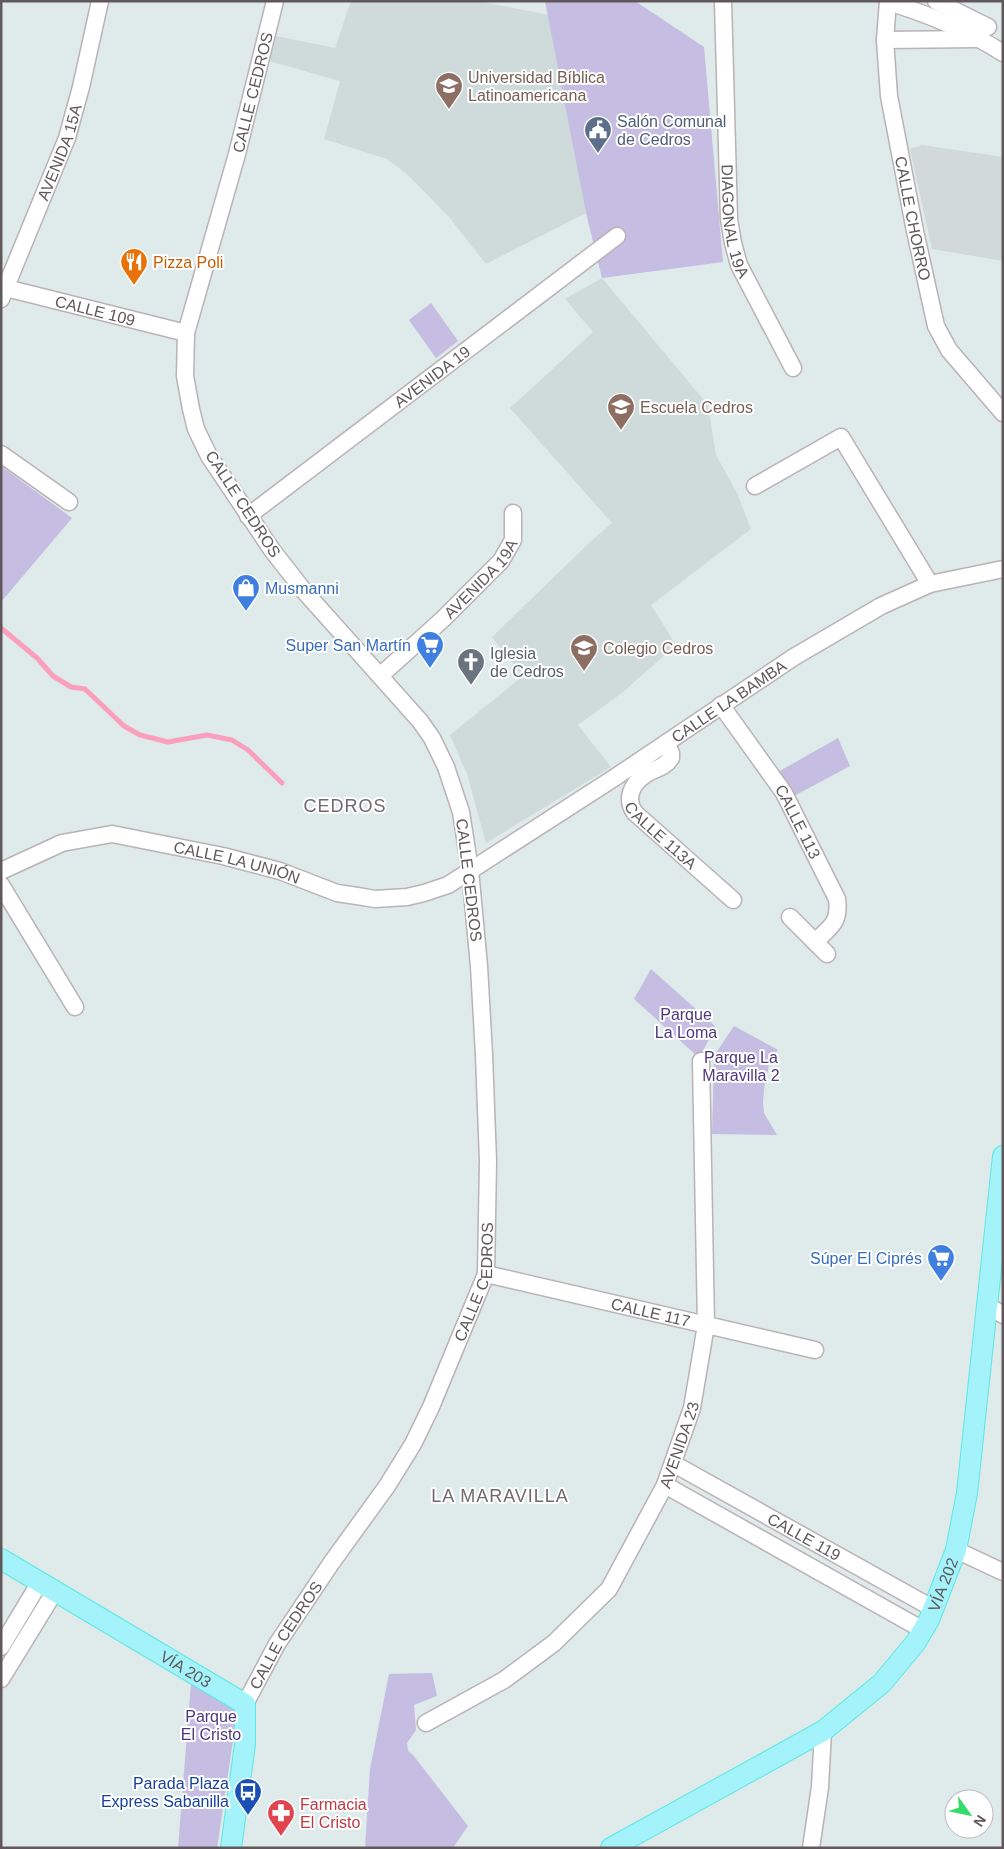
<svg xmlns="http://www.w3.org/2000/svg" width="1004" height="1849" viewBox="0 0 1004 1849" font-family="Helvetica,sans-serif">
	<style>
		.industrial { fill: #d2d9d9 }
		.education { fill: #cedbda }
		.green { fill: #c6bde2 }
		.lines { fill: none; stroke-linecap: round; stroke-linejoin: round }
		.stream { stroke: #faa0bd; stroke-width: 5 }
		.minor-casing { stroke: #bab2b4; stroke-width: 19 }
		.major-casing { stroke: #5be8e3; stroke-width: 22 }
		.minor { stroke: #fff; stroke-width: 16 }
		.major { stroke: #a5f3fa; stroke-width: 20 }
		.labels { text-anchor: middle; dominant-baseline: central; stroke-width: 4; stroke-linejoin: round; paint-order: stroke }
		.education-label { font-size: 16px; fill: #785e54; stroke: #fff; text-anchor: start }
		.street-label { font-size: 16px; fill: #60585a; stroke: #fff }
		.service-label { font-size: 16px; fill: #4e5e75; stroke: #fff; text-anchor: start }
		.food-label { font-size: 16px; fill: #c56008; stroke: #fff; text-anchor: start }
		.shop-label { font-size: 16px; fill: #366cbe; stroke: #fff; text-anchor: end }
		.worship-label { font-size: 16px; fill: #5b616d; stroke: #fff; text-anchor: start }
		.park-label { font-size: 16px; fill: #4d387f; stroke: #fff }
		.transit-label { font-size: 16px; fill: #164399; stroke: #fff; text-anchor: end }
		.health-label { font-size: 16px; fill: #be3a42; stroke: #fff; text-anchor: start }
		.neighbourhood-label { font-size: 18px; letter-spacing: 1px; fill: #72696c; stroke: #fff }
	</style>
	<rect width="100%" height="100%" fill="#dfeaeb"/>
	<polygon class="industrial" points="922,145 1003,157 1003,261 932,249 910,149"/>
	<g class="education">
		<polygon points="351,1 478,1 549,15 586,213 486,264 449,217 408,175 387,159 324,139 340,81 269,61 276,36 335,48"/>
		<polygon points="602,278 708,405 716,455 737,493 751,529 651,605 676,645 623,692 578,725 611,767 486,843 467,774 450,735 523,676 492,637 590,542 612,523 510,408 593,332 565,299"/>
	</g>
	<g class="green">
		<polygon points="545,1 635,1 704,47 723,262 602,278 586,213"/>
		<polygon points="431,303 458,341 436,358 409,320"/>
		<polygon points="1,466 72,518 1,602"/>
		<polygon points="838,738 850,766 794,796 778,772"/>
		<polygon points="651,969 716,1027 701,1054 696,1055 634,999"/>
		<polygon points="734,1026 778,1050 770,1060 764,1089 763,1103 764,1113 777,1135 712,1134 714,1056"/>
		<polygon points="432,1673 437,1696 414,1705 416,1730 407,1743 408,1751 413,1755 468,1826 453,1848 365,1848 370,1769 389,1674"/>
		<path d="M 191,1683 C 200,1689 229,1700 234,1708 C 236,1712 236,1717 236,1721 L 217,1848 L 178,1848 Z"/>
	</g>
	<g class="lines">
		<polyline class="stream" points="1,628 37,658 53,676 71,687 85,689 124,726 140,735 168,742 207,735 232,740 248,750 282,783"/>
		<defs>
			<g id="minor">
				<path id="s1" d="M 723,1 L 729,219 L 733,243 L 739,265 L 793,368"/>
				<path id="s2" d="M 888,1 L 885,40 L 889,96 L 915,231 L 936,326 L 949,350 L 1003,413"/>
				<polyline points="936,1 988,27"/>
				<path d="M 888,2 C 928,14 967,30 1003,53"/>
				<polyline points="885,40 976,39"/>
				<path id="s3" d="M 6,288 L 186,333"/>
				<path id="s4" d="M 1,299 L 67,138 L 81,87 L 100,1"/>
				<polyline points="1,454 69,502"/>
				<polyline points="755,486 841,437 930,584"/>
				<path id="s5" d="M 248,516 L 617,236"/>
				<path id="s6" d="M 381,675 L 443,619 L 501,561 L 513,540 L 513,513"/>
				<path id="s7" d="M 721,705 L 784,793 L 837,899 C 840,923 831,926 815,942"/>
				<path id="s8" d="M 666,743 L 671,753 L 671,758 C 664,769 654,768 645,775 C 631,784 625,800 635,813 L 733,900"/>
				<path id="s9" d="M 1,871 L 62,843 L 112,834 L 223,856 L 280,871 L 337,893 L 357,896 L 375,899 L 407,897 L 424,893 L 448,885 L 614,778 L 794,657 L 881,606 L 930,584 L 1003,569"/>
				<polyline points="1,885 75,1007"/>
				<polyline points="790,917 827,954"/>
				<path id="s10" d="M 486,1274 L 815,1350"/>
				<polyline points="987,1305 1003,1315"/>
				<path id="s11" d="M 674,1464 L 934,1609"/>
				<polyline points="665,1485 923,1630"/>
				<polyline points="956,1550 1003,1572"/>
				<polyline points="1,1647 40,1582"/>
				<polyline points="1,1679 55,1591"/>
				<path id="s12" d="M 245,1704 L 277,1644 L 332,1562 L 387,1486 L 413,1444 L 431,1407 L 486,1274 L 488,1161 L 484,1055 L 479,966 L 470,870 L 461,812 L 446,767 L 432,738 L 420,721 L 304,591 L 272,550 L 209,456 L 196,429 L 191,409 L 185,376 L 186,333 L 237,154 L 275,1"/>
				<path id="s13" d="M 426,1723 L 504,1680 L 554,1643 L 609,1589 L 665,1485 L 692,1408 L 706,1325 L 701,1061"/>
				<polyline points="811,1848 820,1787 823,1731"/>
			</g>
			<g id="major">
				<path id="s14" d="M 1,1559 L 245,1704 L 245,1744 L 231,1848"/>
				<path id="s15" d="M 611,1848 L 823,1731 L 882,1683 L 916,1642 L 929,1620 L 956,1550 L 967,1493 L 1003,1156"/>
			</g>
		</defs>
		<use href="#minor" class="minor-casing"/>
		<use href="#major" class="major-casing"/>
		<use href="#minor" class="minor"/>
		<use href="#major" class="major"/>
	</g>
	<defs>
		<symbol id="university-pin" viewBox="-11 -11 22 30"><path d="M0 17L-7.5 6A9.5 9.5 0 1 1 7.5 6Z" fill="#8d6e63" stroke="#fff"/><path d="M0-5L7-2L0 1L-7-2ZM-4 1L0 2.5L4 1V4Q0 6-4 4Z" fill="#fff"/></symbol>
		<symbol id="civic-pin" viewBox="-11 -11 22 30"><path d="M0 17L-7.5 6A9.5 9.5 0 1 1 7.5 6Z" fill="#5c6f8a" stroke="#fff"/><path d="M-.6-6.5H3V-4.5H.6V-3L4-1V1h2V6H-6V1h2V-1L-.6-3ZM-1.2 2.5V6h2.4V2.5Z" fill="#fff"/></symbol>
		<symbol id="restaurant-pin" viewBox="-11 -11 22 30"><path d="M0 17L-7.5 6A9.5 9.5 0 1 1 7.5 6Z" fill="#e8710a" stroke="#fff"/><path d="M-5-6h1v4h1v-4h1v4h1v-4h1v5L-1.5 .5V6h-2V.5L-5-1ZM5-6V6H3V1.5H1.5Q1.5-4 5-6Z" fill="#fff"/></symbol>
		<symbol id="school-pin" viewBox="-11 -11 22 30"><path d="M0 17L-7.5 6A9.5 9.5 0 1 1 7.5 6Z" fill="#8d6e63" stroke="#fff"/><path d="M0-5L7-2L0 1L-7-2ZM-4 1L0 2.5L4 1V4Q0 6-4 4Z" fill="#fff"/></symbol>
		<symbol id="shop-pin" viewBox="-11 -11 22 30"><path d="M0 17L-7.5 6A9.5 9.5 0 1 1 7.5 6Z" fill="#3f7fe0" stroke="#fff"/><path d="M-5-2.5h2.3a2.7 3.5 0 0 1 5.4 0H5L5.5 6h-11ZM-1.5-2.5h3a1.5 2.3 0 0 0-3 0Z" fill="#fff"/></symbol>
		<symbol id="supermarket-pin" viewBox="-11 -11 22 30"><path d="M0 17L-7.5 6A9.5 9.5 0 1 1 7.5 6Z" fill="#3f7fe0" stroke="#fff"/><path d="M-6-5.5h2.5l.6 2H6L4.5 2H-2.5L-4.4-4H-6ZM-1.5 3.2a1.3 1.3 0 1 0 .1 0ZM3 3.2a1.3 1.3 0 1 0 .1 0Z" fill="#fff"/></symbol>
		<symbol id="church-pin" viewBox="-11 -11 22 30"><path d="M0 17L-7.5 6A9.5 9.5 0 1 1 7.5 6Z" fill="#6b7280" stroke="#fff"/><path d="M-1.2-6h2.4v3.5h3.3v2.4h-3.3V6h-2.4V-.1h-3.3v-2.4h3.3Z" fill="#fff"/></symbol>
		<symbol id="bus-pin" viewBox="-11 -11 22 30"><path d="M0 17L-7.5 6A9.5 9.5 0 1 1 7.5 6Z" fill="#1a4fb4" stroke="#fff"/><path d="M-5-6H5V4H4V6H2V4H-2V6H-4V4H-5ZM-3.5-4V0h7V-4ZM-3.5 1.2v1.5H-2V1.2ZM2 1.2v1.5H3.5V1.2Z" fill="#fff"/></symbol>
		<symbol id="pharmacy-pin" viewBox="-11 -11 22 30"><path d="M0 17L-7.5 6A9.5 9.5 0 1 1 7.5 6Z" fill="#e0444e" stroke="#fff"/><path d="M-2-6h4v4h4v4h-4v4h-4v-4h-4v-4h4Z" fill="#fff"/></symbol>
	</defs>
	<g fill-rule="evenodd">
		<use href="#university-pin" x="433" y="70" width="32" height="43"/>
		<use href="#civic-pin" x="582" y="114" width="32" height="43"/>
		<use href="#restaurant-pin" x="118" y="246" width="32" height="43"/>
		<use href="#school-pin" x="605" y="391" width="32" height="43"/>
		<use href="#shop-pin" x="230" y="572" width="32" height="43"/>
		<use href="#supermarket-pin" x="414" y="629" width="32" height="43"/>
		<use href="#school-pin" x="568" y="632" width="32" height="43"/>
		<use href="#church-pin" x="455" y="646" width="32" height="43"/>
		<use href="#supermarket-pin" x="925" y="1242" width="32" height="43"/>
		<use href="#bus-pin" x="232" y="1776" width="32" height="43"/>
		<use href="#pharmacy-pin" x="265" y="1797" width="32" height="43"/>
	</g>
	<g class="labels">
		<g class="education-label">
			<text x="468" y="77">Universidad Bíblica<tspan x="468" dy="18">Latinoamericana</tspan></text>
			<text x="640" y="407">Escuela Cedros</text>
			<text x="603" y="648">Colegio Cedros</text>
		</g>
		<g class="street-label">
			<text stroke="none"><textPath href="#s12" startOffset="1775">CALLE CEDROS</textPath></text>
			<text stroke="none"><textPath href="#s4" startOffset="158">AVENIDA 15A</textPath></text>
			<text stroke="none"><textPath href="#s2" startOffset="220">CALLE CHORRO</textPath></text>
			<text stroke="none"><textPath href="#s1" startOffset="221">DIAGONAL 19A</textPath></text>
			<text stroke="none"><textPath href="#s3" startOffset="92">CALLE 109</textPath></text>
			<text stroke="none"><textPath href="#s5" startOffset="231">AVENIDA 19</textPath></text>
			<text transform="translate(243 504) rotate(57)">CALLE CEDROS</text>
			<text stroke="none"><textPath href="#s6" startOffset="139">AVENIDA 19A</textPath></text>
			<text stroke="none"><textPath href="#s9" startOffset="800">CALLE LA BAMBA</textPath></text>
			<text stroke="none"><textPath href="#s7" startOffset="140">CALLE 113</textPath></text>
			<text stroke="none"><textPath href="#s8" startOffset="126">CALLE 113A</textPath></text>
			<text stroke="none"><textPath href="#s9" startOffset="246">CALLE LA UNIÓN</textPath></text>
			<text transform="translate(469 880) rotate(83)">CALLE CEDROS</text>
			<text stroke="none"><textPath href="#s12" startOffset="485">CALLE CEDROS</textPath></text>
			<text stroke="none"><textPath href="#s10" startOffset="169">CALLE 117</textPath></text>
			<text stroke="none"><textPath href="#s13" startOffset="389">AVENIDA 23</textPath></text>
			<text stroke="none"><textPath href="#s11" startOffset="149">CALLE 119</textPath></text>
			<text stroke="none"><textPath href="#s15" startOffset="435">VÍA 202</textPath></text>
			<text stroke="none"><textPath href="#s12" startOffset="80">CALLE CEDROS</textPath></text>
			<text stroke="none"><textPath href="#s14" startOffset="215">VÍA 203</textPath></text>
		</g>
		<g class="service-label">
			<text x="617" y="121">Salón Comunal<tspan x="617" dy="18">de Cedros</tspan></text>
		</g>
		<g class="food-label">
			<text x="153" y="262">Pizza Poli</text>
		</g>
		<g class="shop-label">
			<text x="265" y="588" text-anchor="start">Musmanni</text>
			<text x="411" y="645">Super San Martín</text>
			<text x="922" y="1258">Súper El Ciprés</text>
		</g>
		<g class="worship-label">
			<text x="490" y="653">Iglesia<tspan x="490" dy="18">de Cedros</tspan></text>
		</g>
		<g class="park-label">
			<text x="686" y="1014">Parque<tspan x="686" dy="18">La Loma</tspan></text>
			<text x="741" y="1057">Parque La<tspan x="741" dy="18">Maravilla 2</tspan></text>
			<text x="211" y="1716">Parque<tspan x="211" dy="18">El Cristo</tspan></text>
		</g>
		<g class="transit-label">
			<text x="229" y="1783">Parada Plaza<tspan x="229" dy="18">Express Sabanilla</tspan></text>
		</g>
		<g class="health-label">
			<text x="300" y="1804">Farmacia<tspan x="300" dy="18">El Cristo</tspan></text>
		</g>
		<g class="neighbourhood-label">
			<text x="345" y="806">CEDROS</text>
			<text x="500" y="1496">LA MARAVILLA</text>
		</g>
	</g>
	<rect width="1004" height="1849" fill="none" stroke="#60585a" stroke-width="5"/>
	<g transform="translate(969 1814) rotate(123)"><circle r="24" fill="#ffffff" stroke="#bfbcbd"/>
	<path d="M0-4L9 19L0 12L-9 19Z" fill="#32de69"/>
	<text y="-8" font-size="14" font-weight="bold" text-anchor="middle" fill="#60585a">N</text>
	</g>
</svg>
